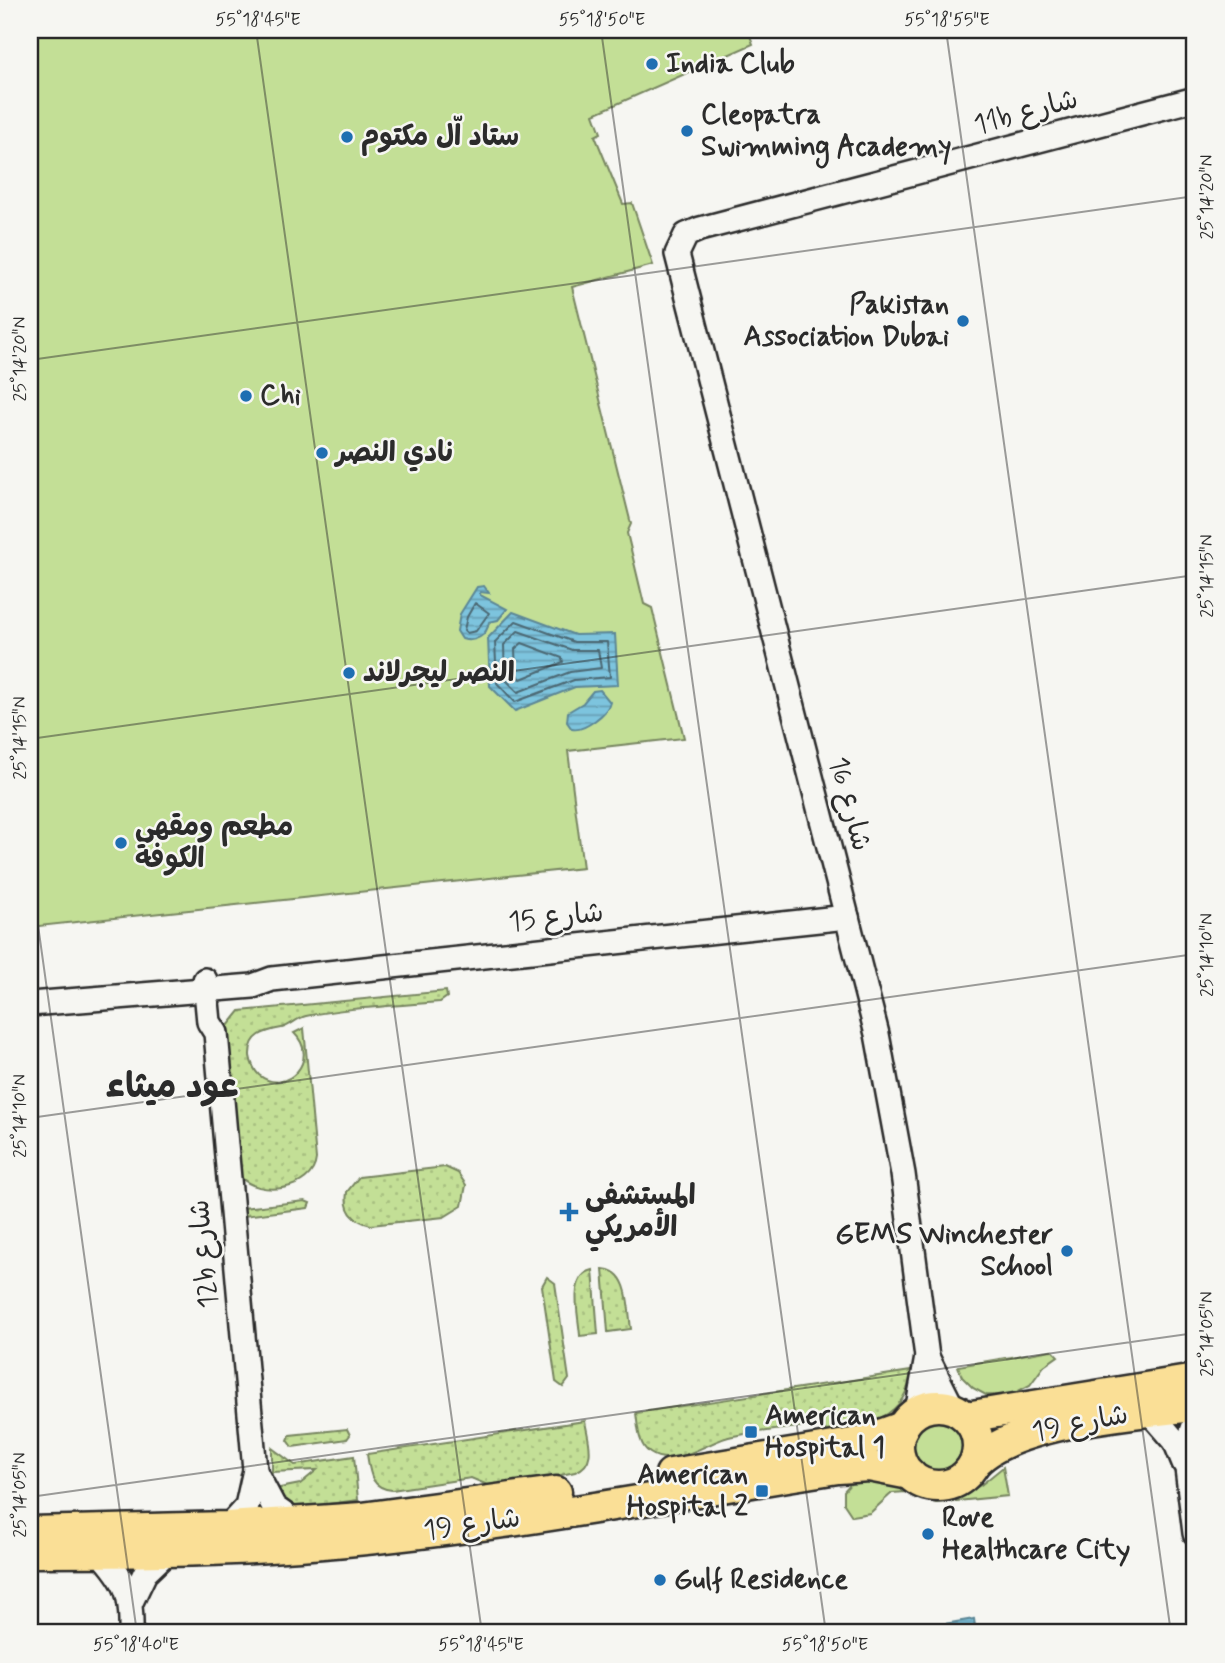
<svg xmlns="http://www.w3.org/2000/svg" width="1225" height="1663" viewBox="0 0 1225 1663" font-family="Mynerve,'Playpen Sans Arabic',sans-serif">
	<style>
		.grass { fill: #c3df96; stroke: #778560; stroke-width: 2 }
		.garden { fill: url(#garden-dots); stroke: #778560; stroke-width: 2 }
		.water { fill: url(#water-rules); stroke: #5c8796; stroke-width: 2 }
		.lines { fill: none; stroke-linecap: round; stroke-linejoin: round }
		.shore { stroke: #4c6873; stroke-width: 2 }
		.minor-casing { stroke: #2b2b2b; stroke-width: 28 }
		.major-casing { stroke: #2b2b2b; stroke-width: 35 }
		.minor { stroke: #f6f6f2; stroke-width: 23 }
		.major { stroke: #fadf96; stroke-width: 30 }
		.ticks { fill: none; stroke: #2b2b2b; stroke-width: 2; stroke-opacity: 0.45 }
		.poi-dot { fill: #1f6fb2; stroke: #f6f6f2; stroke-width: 2.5 }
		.labels { text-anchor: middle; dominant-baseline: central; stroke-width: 5; stroke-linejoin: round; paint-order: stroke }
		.poi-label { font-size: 28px; font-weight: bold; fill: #2b2b2b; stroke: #f6f6f2; text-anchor: start }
		.street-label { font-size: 28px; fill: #2b2b2b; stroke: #f6f6f2 }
		.district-label { font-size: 35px; font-weight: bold; fill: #2b2b2b; stroke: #f6f6f2 }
		.neatline { fill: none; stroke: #2b2b2b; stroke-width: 2.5 }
		.ticks-label { font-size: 18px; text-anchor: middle; fill: #2b2b2b }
	</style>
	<defs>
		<pattern id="garden-dots" width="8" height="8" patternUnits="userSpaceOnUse" patternTransform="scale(1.75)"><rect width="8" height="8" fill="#c3df96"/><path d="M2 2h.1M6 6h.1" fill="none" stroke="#a8c081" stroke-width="1.8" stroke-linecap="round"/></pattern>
		<pattern id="water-rules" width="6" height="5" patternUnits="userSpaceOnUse" patternTransform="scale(1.75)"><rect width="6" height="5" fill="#7dc4de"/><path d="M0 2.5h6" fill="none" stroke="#679fb4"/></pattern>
	</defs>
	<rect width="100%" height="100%" fill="#f6f6f2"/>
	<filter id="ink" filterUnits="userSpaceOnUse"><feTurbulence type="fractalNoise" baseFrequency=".0143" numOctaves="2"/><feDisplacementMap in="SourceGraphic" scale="14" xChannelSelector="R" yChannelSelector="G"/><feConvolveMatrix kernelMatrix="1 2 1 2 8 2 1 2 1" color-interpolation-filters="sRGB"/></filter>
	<g filter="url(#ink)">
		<g class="grass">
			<polygon points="30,30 748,30 753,44 594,114 601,133 595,136 623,204 632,203 653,265 572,287 631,524 627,533 644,604 652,608 684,738 568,751 583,868 30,927"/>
			<polygon points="1052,1350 1058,1356 1044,1366 1030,1385 1009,1396 986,1395 973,1388 962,1377 958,1366"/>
			<circle cx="939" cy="1445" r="29"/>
			<polygon points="1003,1467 1008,1496 936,1503 906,1492 892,1493 870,1513 852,1516 844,1504 844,1491 858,1475 914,1484 943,1496 965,1493 981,1485"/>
		</g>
		<g class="garden">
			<path d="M 446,991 L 447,997 L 440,1002 C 396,1006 349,1007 306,1016 C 297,1018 290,1026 282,1028 C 266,1031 249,1034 250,1056 C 251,1062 254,1070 259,1075 C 286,1097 321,1059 294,1033 L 304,1028 L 316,1159 C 313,1191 258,1198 240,1176 L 227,1027 L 240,1011 Z"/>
			<path d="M 445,1167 L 458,1173 L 466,1185 L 462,1206 L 444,1217 L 371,1225 C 353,1221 344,1210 347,1192 L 359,1177 Z"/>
			<polygon points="305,1201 310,1203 308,1208 244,1216 243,1208"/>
			<path d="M 603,1269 C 630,1270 628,1309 631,1329 L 608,1332 Z"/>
			<path d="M 593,1270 L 598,1334 L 580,1336 C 579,1316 567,1276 593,1270 Z"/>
			<polygon points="547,1277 555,1283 569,1379 563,1387 556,1382 542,1286"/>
			<path d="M 911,1371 C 907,1419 866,1426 826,1431 L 821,1424 C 792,1428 762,1431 733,1436 C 711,1439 675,1470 650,1453 C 638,1445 638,1426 636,1413 Z"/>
			<path d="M 585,1421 C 588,1440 598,1464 575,1472 L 505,1487 L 490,1486 L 471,1478 L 392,1490 C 370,1488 370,1472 367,1454 Z"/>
			<polygon points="347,1429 350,1435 347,1439 293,1447 288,1440 290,1435"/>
			<polygon points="272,1448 295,1465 354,1456 358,1500 299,1508 283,1500 275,1489 300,1484 317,1470 272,1472"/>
		</g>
		<g class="water">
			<path d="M 484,586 L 489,593 L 480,592 L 480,595 L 507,609 L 498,620 L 489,622 C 487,636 475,643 462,639 L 457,631 L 460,614 L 477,587 Z"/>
			<polygon points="513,612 575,635 615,634 618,685 575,687 515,711 490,686 488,638"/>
			<path d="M 600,690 L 610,702 C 608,713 584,732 572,729 L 567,722 L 568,712 L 583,703 L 593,691 Z"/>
			<polygon points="974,1619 976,1633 939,1633 938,1625"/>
		</g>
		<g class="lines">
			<g class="shore">
				<polygon points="475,603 489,613 476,631 467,633 464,630 467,617"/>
				<polygon points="516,621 574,642 607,642 610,677 574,680 515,702 497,683 495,642"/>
				<polygon points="518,631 572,650 598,650 601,668 570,672 518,692 505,679 504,645"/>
				<polygon points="522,643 562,658 563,662 521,679 516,674 515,649"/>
			</g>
			<defs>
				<g id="minor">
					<polyline points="205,980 209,1022 216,1033 255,1470 247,1506 228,1527"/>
					<polyline points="30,1004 253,986 272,979 847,917"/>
					<polyline points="953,1409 927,1357 903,1174 877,1034 677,254 686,235 700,229 1195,99"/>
					<polyline points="1149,1411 1175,1441 1184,1463"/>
					<polyline points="917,1412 927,1357"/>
					<polyline points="1195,1423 1185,1452 1195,1533"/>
					<polyline points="255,1471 274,1507 295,1522"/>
					<path d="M 100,1552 C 127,1582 132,1593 131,1633"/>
					<polyline points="132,1600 145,1573 167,1552"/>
				</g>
				<g id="major">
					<circle cx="938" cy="1446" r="40"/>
					<polyline points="966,1417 1195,1380"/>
					<path d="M 974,1464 C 1010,1422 1140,1412 1195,1406"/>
					<polyline points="671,1474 858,1443 903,1427"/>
					<polyline points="30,1532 228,1527 362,1518 556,1492"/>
					<path d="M 30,1552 C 120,1552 209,1552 299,1545 C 480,1532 659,1496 838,1468 L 869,1466 L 910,1474"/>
				</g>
			</defs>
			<use href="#minor" class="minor-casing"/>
			<use href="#major" class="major-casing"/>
			<use href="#minor" class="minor"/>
			<use href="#major" class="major"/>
		</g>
	</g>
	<path class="ticks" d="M 256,30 L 482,1633M 601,30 L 826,1633M 946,30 L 1171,1633M 30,360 L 1195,196M 30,739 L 1195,575M 30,868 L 137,1633M 30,1118 L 1195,954M 30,1497 L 1195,1333"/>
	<g class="poi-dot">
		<circle cx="652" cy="64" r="7"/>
		<circle cx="687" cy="131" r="7"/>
		<circle cx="347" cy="137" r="7"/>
		<circle cx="963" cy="321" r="7"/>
		<circle cx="246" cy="396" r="7"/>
		<circle cx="322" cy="453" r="7"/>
		<circle cx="349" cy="673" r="7"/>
		<circle cx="121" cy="843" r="7"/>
		<path d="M565.5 1201.5h7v7h7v7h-7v7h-7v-7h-7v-7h7z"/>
		<circle cx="1067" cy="1251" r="7"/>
		<rect x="744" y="1425" width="14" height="14" rx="3.5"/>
		<rect x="755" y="1484" width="14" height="14" rx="3.5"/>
		<circle cx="928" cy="1534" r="7"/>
		<circle cx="660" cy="1580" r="7"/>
	</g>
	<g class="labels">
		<g class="poi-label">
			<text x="666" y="64">India Club</text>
			<text x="701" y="115">Cleopatra<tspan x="701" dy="32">Swimming Academy</tspan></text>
			<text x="361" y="137">ستاد اّل مكتوم</text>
			<text x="949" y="305" text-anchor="end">Pakistan<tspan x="949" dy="32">Association Dubai</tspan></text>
			<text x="260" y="396">Chi</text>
			<text x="336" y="453">نادي النصر</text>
			<text x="363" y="673">النصر ليجرلاند</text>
			<text x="135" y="827">مطعم ومقهى<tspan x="135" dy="32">الكوفة</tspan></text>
			<text x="585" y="1196">المستشفى<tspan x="585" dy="32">الأمريكي</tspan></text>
			<text x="1053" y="1235" text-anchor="end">GEMS Winchester<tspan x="1053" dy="32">School</tspan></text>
			<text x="765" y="1416">American<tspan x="765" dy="32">Hospital 1</tspan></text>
			<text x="748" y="1475" text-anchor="end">American<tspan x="748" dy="32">Hospital 2</tspan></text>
			<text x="942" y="1518">Rove<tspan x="942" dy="32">Healthcare City</tspan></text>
			<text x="674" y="1580">Gulf Residence</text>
		</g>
		<g class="street-label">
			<text transform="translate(1026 113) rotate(-15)">11b شارع</text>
			<text transform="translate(849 804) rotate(75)">شارع 16</text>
			<text transform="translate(556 918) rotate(-6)">شارع 15</text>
			<text transform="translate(205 1254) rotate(-95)">12b شارع</text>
			<text transform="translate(1080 1424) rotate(-11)">شارع 19</text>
			<text transform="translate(472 1525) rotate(-8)">شارع 19</text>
		</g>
		<g class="district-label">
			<text x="172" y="1087">عود ميثاء</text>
		</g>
	</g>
	<rect width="1225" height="1663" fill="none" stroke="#f6f6f2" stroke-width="77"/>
	<rect x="38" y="38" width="1148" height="1586" class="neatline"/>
	<g class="ticks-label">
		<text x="258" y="25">55°18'45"E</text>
		<text x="602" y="25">55°18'50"E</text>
		<text x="947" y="25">55°18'55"E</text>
		<text transform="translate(1206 197) rotate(-90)" y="6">25°14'20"N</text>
		<text transform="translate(19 359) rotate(-90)" y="6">25°14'20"N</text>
		<text transform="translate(1206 576) rotate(-90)" y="6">25°14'15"N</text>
		<text transform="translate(19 738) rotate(-90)" y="6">25°14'15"N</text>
		<text transform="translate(1206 955) rotate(-90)" y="6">25°14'10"N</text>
		<text transform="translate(19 1116) rotate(-90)" y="6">25°14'10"N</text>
		<text transform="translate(1206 1334) rotate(-90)" y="6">25°14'05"N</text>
		<text transform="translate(19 1495) rotate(-90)" y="6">25°14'05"N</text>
		<text x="136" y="1650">55°18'40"E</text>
		<text x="481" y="1650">55°18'45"E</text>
		<text x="825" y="1650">55°18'50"E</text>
	</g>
</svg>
